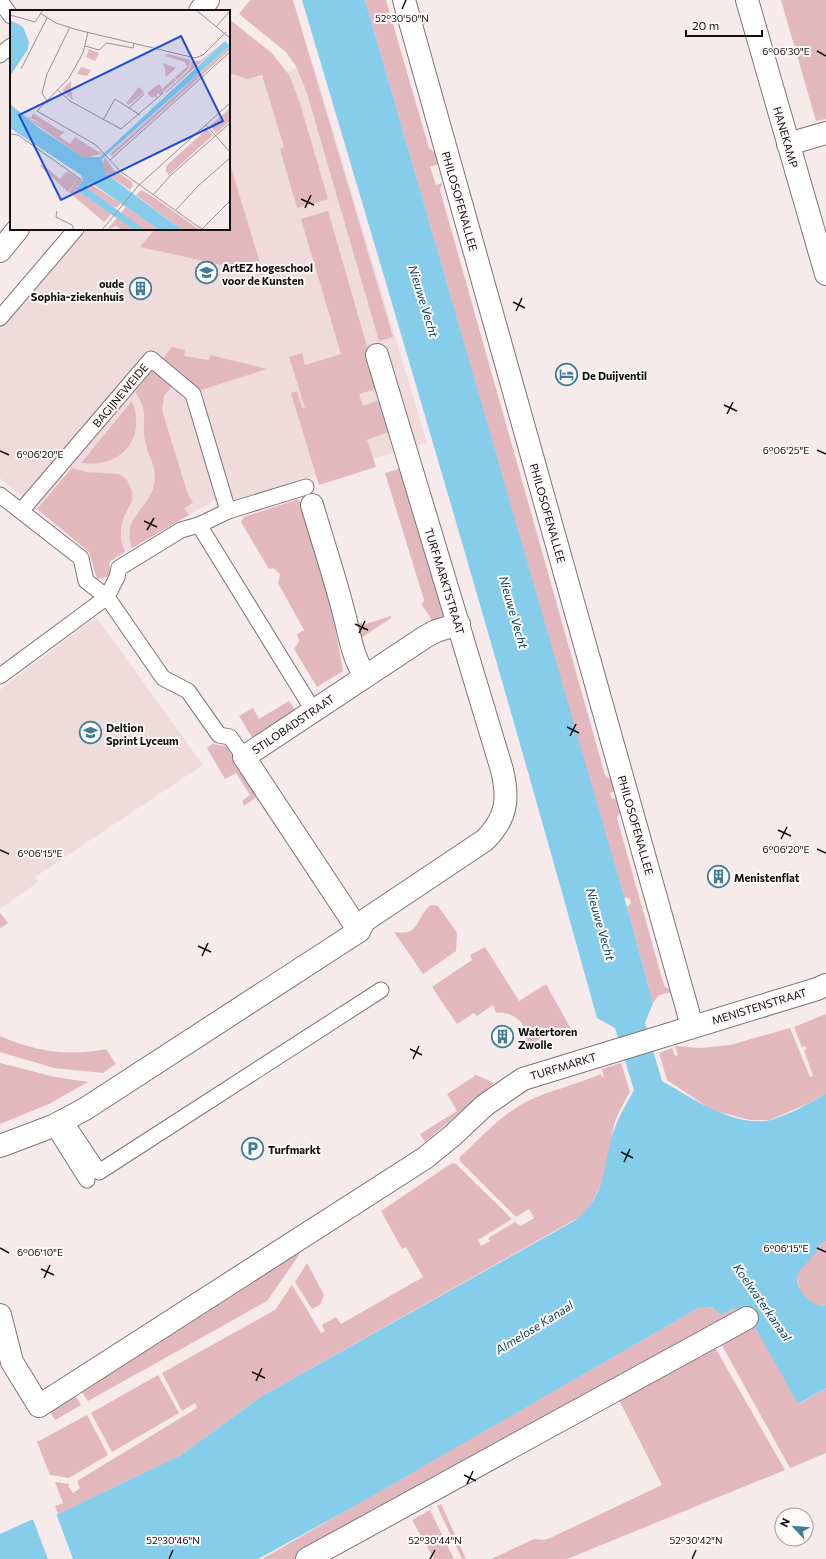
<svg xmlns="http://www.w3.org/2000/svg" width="826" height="1559" viewBox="0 0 826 1559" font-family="Commissioner,sans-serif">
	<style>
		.built { fill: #efdadc }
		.green { fill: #e3b8bd }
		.water { fill: #86cdeb }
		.pier { fill: #f6eaeb }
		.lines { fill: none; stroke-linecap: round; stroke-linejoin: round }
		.lane-casing { stroke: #7e7475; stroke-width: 17 }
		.street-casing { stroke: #7e7475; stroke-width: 24 }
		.secondary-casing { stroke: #7e7475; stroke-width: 24 }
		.lane { stroke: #fff; stroke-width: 15 }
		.street { stroke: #fff; stroke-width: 22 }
		.secondary { stroke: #fff; stroke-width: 22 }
		.ticks { fill: none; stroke: #130f0f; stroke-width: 1.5 }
		.labels { text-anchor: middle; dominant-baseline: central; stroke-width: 4; stroke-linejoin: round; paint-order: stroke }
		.street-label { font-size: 11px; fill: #130f0f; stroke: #fef9f9 }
		.poi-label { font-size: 11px; font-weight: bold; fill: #130f0f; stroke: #fef9f9; text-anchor: start }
		.water-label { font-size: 12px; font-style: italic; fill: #0a485c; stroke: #fef9f9 }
		.inset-road { fill: none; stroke: #9b9293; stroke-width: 1 }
		.view { fill: #1d4ed8; fill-opacity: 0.15; stroke: #1d4ed8; stroke-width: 2 }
		.inset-edge { fill: none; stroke: #130f0f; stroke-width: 2 }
		.ticks-label { font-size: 10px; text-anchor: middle; fill: #130f0f; stroke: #fef9f9; stroke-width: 4; stroke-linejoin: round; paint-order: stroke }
	</style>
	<rect width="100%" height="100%" fill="#f6eaeb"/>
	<g class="built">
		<polygon points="313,64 427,443 236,499 213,501 104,564 0,478 0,317 74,229 229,229 229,69 264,78"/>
		<polygon points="96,617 203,765 35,877 38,882 0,909 0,690"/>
	</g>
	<g class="green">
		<polygon points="250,0 293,0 393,337 379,341 307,93 296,66 286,52 239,14"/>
		<polygon points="365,0 386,0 429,148 437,154 439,164 430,167 436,185 442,183 440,190 605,775 613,781 616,791 610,793 612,799 618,798 621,809 617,818 663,982 665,987 673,992 659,995 653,1003 627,907 631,903 630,899 625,897 624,899 622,893"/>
		<polygon points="781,0 826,0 826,119 816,121"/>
		<polygon points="229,19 273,54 289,75 300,103 328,199 297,208 280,149 284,147 262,75 247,79 229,73"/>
		<polygon points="229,161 264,276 209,262 140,247 155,229 229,229"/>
		<polygon points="328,211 379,388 359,394 363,406 382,399 391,431 367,440 376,467 319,485 291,393 297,391 302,408 305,408 289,357 302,353 305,365 341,354 301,219"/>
		<polygon points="172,347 185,350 184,356 209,360 210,355 267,369 201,390 163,358"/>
		<path d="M 153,370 L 172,386 L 164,396 L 162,410 L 188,495 L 193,503 L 184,508 L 189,515 L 132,548 C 121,516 149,510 154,485 C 158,468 148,457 145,441 C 141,420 150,413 135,392 Z"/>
		<path d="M 132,401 C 147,439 120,469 81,463 Z"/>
		<polygon points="72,468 86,472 119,474 127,480 132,491 132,501 123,519 121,530 121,541 125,552 109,562 111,576 97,579 89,552 37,509"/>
		<polygon points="402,468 444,615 433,622 422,605 424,600 385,473"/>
		<polygon points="299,499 331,606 343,671 317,687 294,649 299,641 297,634 304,630 278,583 280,574 273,568 269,569 241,522 244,517"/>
		<polygon points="391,616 391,618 361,638 357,624 362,623 363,625"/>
		<polygon points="289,701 296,711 253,739 239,716 253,708 259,719"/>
		<polygon points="212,744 226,746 258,796 244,806 242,801 250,795 236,773 225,779 207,748"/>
		<path d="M 431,905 L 438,906 L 457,933 L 456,951 L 423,974 L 394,932 C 421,937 415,917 431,905 Z"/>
		<polygon points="0,913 8,923 0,928"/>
		<path d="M 485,947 L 519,1001 L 546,984 L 571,1029 L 525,1045 C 530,1025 515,1011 496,1013 L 493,1005 L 477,1016 L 474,1013 L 457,1024 L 432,987 L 472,960 L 470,955 Z"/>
		<polygon points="826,1014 826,1093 811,1102 770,1120 750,1120 712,1110 667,1080 659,1053 672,1048 675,1056 678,1055 675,1046 700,1048 730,1045 790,1028 810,1077 813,1076 804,1050 806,1049 806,1046 802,1047 794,1027"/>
		<path d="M 0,1036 C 33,1051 70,1057 106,1049 L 116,1064 L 103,1073 L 54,1068 L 0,1052 Z"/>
		<polygon points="0,1063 55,1077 88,1082 49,1104 0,1124"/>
		<path d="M 621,1063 L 630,1092 C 625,1101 614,1120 613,1129 C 610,1158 603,1191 583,1215 L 262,1396 L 181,1455 L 58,1514 L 55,1506 L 63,1503 L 55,1482 L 70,1484 L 68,1486 L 73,1493 L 80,1488 L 77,1481 L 197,1408 L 195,1403 L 182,1411 L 162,1373 L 275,1310 L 292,1285 L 321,1333 L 325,1331 L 322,1325 L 336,1317 L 341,1324 L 423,1277 L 406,1247 L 402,1249 L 381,1211 L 452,1163 L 456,1164 L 512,1219 L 478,1240 L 481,1246 L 490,1241 L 488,1238 L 515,1222 L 521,1226 L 534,1218 L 529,1209 L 516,1217 L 460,1161 L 460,1157 C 480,1138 501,1115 526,1102 C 550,1090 576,1085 601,1074 L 602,1077 L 604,1077 L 602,1069 Z"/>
		<polygon points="474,1074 494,1083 425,1142 420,1134 457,1111 447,1094 475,1076"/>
		<path d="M 826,1241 L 826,1306 C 809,1307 796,1290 797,1274 L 819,1245 Z"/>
		<polygon points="298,1252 299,1255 267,1301 88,1401 82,1392"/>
		<polygon points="307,1263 324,1295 320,1305 312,1309 295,1282"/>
		<polygon points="707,1306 716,1309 721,1315 735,1308 746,1311 404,1498 402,1494 390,1500 392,1505 294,1559 262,1559 700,1307"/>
		<polygon points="753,1323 799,1404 826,1388 826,1453 790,1468 719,1340"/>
		<polygon points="713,1344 785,1470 567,1559 491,1559 534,1539 544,1540 550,1538 662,1485 618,1398"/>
		<polygon points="158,1375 179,1413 112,1452 91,1413"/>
		<polygon points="76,1396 81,1405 55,1420 50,1412"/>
		<polygon points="87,1415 108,1455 69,1478 50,1475 37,1442"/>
		<polygon points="441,1504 466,1559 462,1559 437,1506"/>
		<polygon points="430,1510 454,1559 434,1559 412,1520"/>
	</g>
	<path class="water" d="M 302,0 L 365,0 L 627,907 L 653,1003 L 645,1023 L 662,1081 C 692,1098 735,1128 771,1120 C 788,1115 811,1103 826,1093 L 826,1241 L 819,1245 C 813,1266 784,1269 804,1295 C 810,1302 817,1306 826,1306 L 826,1388 L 798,1404 L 746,1311 L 735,1308 L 721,1315 L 712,1307 L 700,1307 L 353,1507 L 258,1559 L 0,1559 L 0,1534 L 31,1520 L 58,1514 L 181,1455 L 262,1396 L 574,1221 C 608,1196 602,1165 614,1130 C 619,1116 627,1103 634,1090 L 615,1028 L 597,1018 C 503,678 403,339 302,0 Z"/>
	<polygon class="pier" points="56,1513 63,1532 73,1559 48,1559 32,1517"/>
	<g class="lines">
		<defs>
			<g id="lane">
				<polyline points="0,1 11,16"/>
				<polyline points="0,55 11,46"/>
				<polyline points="0,318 76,229"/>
				<polyline points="0,495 81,558 86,581 107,597 163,678 188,691 219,735 230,737 244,757"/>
				<polyline points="21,511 151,359 193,394 228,511"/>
				<polyline points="199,525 313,710"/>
				<polyline points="0,676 107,597 117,577 119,568 181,530 199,525 228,511 306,487"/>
				<polyline points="65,1121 99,1172 381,990"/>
				<polyline points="53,1126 87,1180"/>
			</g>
			<g id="street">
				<polyline points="404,0 692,1026"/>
				<polyline points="788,144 826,133"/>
				<path d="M 312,505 C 322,539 333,572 342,606 C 349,630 351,655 365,676"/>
				<polyline points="359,931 244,757 425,637 436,631 459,624"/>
				<path d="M 0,1146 L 53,1126 L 85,1109 L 359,931 L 364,921 L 485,840 C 507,818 509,799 502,770 L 377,355"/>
				<polyline points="0,1315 12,1362 39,1406 425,1158 452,1136 485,1105 523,1079 817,989 826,985"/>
				<polyline points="307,1559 747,1318"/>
			</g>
			<g id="secondary">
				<polyline points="747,0 826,274"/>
				<polyline points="200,11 208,0"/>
				<polyline points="0,251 18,229"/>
			</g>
		</defs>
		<use href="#lane" class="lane-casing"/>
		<use href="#street" class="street-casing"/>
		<use href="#secondary" class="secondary-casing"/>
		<use href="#lane" class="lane"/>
		<use href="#street" class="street"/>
		<use href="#secondary" class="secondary"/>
	</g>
	<path class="ticks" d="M 402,9 L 406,0M 817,51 L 826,56M 301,199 L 314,205M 305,208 L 311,195M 513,302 L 525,308M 516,311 L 522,298M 724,405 L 737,411M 727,414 L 733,402M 817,450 L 826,454M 0,451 L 9,455M 144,521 L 157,527M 147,530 L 154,518M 355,624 L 368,630M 359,633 L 365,621M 567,727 L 579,733M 570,736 L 576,724M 778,830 L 791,836M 781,839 L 787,827M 817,849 L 826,853M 0,850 L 9,854M 198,946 L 211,952M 202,956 L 208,943M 410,1049 L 422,1055M 413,1059 L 419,1046M 621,1152 L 633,1158M 624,1162 L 630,1149M 0,1248 L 9,1253M 817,1248 L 826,1252M 41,1269 L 54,1275M 44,1278 L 50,1265M 252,1372 L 265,1378M 256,1381 L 262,1368M 464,1475 L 476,1481M 467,1484 L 473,1471M 169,1559 L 173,1550M 430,1559 L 435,1550M 692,1559 L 696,1550"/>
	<defs>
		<symbol id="university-ring" viewBox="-11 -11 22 22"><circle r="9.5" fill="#fef9f9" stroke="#407c93" stroke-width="1.5"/><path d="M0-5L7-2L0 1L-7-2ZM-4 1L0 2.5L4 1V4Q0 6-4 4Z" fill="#407c93"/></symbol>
		<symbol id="building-ring" viewBox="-11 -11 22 22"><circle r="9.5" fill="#fef9f9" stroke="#407c93" stroke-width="1.5"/><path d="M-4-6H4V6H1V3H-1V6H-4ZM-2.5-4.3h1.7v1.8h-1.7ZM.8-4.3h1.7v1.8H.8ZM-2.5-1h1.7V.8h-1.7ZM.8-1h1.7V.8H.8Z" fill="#407c93"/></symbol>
		<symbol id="hotel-ring" viewBox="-11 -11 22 22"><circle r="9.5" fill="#fef9f9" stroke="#407c93" stroke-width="1.5"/><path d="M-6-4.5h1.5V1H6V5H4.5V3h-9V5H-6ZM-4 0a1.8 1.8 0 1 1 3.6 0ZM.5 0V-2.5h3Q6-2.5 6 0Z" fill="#407c93"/></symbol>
		<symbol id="school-ring" viewBox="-11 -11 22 22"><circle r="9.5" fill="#fef9f9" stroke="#407c93" stroke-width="1.5"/><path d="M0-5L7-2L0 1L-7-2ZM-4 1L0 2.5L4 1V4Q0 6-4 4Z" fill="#407c93"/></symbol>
		<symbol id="parking-ring" viewBox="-11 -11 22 22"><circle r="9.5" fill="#fef9f9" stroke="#407c93" stroke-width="1.5"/><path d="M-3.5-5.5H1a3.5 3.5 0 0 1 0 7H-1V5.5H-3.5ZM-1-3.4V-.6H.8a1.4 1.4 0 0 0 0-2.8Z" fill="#407c93"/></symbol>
	</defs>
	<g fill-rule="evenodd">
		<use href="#university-ring" x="194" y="260" width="25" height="25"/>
		<use href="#building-ring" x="128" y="276" width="25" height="25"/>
		<use href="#hotel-ring" x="554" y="362" width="25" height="25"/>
		<use href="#school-ring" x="78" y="720" width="25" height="25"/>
		<use href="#building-ring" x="706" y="864" width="25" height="25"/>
		<use href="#building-ring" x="490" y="1024" width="25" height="25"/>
		<use href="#parking-ring" x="240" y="1136" width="25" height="25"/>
	</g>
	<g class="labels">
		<g class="street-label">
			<text transform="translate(786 137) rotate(74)">HANEKAMP</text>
			<text transform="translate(460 201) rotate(74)">PHILOSOFENALLEE</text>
			<text transform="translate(120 395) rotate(-50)">BAGIJNEWEIDE</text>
			<text transform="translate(548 513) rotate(74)">PHILOSOFENALLEE</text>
			<text transform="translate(445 581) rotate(73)">TURFMARKTSTRAAT</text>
			<text transform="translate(293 724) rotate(-34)">STILOBADSTRAAT</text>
			<text transform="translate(636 825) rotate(74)">PHILOSOFENALLEE</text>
			<text transform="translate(759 1006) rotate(-17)">MENISTENSTRAAT</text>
			<text transform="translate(563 1066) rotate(-17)">TURFMARKT</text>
		</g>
		<g class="poi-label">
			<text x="222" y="267">ArtEZ hogeschool<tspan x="222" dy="13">voor de Kunsten</tspan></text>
			<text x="124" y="283" text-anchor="end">oude<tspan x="124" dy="13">Sophia-ziekenhuis</tspan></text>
			<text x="582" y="375">De Duijventil</text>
			<text x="106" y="727">Deltion<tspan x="106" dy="13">Sprint Lyceum</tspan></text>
			<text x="734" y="877">Menistenflat</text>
			<text x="518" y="1031">Watertoren<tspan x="518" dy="13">Zwolle</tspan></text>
			<text x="268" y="1149">Turfmarkt</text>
		</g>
		<g class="water-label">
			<text transform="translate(424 301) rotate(73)">Nieuwe Vecht</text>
			<text transform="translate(514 612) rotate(74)">Nieuwe Vecht</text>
			<text transform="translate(601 924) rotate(74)">Nieuwe Vecht</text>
			<text transform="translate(763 1302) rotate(55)">Koelwaterkanaal</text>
			<text transform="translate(534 1327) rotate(-32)">Almelose Kanaal</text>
		</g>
	</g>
	<g transform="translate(10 10)">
		<rect width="220" height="220" fill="#f6eaeb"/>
		<path d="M 214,32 L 156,83 L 155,82 L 179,60 L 182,51 L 190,51 ZM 220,36 L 220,40 L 102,146 L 100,144 ZM 79,39 L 89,43 L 85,51 L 76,47 ZM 158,44 L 181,50 L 178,59 L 167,70 L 165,67 L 177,57 L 175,52 L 155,46 ZM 153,53 L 166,58 L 156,67 L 155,60 ZM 71,57 L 81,60 L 77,66 L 67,64 ZM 164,68 L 166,70 L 150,85 L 148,83 L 146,88 L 144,86 L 142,88 L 137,83 L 149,74 L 152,79 ZM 61,71 L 61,81 L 63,90 L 52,80 ZM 129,77 L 134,82 L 119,95 L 116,93 ZM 220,98 L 220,111 L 206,123 L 200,116 ZM 23,103 L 49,120 L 55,122 L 49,126 L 60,134 L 65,127 L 92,144 L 74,148 L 17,108 L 20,106 L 20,109 L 35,117 L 21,108 ZM 197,119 L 203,125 L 159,165 L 156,161 L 156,156 ZM 37,147 L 32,154 L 50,169 L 57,161 L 68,168 L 58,182 L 30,156 ZM 95,147 L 104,160 L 121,171 L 123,175 L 120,180 L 94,162 L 92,154 ZM 68,168 L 72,171 L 66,180 L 101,204 L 94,212 L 59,182 ZM 79,173 L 110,193 L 109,195 L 106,198 L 96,193 L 77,178 ZM 131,180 L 145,188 L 190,220 L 172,220 L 126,185 ZM 116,197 L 149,220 L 112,220 L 106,216 L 97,220 Z" fill="#e3b8bd"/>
		<path d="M 0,10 L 13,17 L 19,32 L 18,39 L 0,66 ZM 215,31 L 220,36 L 92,149 L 94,162 L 172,220 L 149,220 L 83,174 L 78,173 L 77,178 L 135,220 L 124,220 L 66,180 L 73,170 L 71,165 L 0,118 L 0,94 L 29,118 L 73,147 L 90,147 Z" fill="#86cdeb"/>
		<path class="inset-road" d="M 186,0 L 220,28M 30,3 L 46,13 L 68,20 L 185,48 L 193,45 L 216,22M 0,5 L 25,12 L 33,0M 206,17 L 220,1M 78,22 L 73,43 L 59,68 L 27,101 L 86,135 L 110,161 L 193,220M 75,36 L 89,40 L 97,33 L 123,38 L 124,33M 11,59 L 37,8M 48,80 L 60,91 L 111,119 L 153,83M 37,91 L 32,83 L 37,64 L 60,17M 119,98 L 134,84M 93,110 L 105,89 L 130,105M 196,115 L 220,142M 0,124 L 8,125 L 72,170M 100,150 L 220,42M 143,185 L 161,165 L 220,113M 166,200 L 188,176 L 220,148M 47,201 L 46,207 L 62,215 L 64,220M 192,219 L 220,191M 92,220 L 129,175 L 220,93"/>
		<path class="view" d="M 171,26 L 213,111 L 51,190 L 9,105 Z"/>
		<rect width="220" height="220" class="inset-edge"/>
	</g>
	<g class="ticks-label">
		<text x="402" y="22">52°30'50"N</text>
		<text x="786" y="55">6°06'30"E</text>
		<text x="786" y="454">6°06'25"E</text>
		<text x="40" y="458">6°06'20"E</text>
		<text x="786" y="853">6°06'20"E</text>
		<text x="40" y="857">6°06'15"E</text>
		<text x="786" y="1252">6°06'15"E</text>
		<text x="40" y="1256">6°06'10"E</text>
		<text x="173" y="1544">52°30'46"N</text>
		<text x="435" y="1544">52°30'44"N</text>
		<text x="696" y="1544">52°30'42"N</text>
	</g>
	<g transform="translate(794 1527) rotate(296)"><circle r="19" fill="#fef9f9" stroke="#a09b9b"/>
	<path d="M0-3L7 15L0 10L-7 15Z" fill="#407c93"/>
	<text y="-6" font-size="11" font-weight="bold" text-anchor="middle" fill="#130f0f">N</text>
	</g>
	<path d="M686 30v6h76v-6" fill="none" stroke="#130f0f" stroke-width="2"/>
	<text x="692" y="30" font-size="12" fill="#130f0f" stroke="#fef9f9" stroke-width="3" paint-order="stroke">20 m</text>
</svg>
